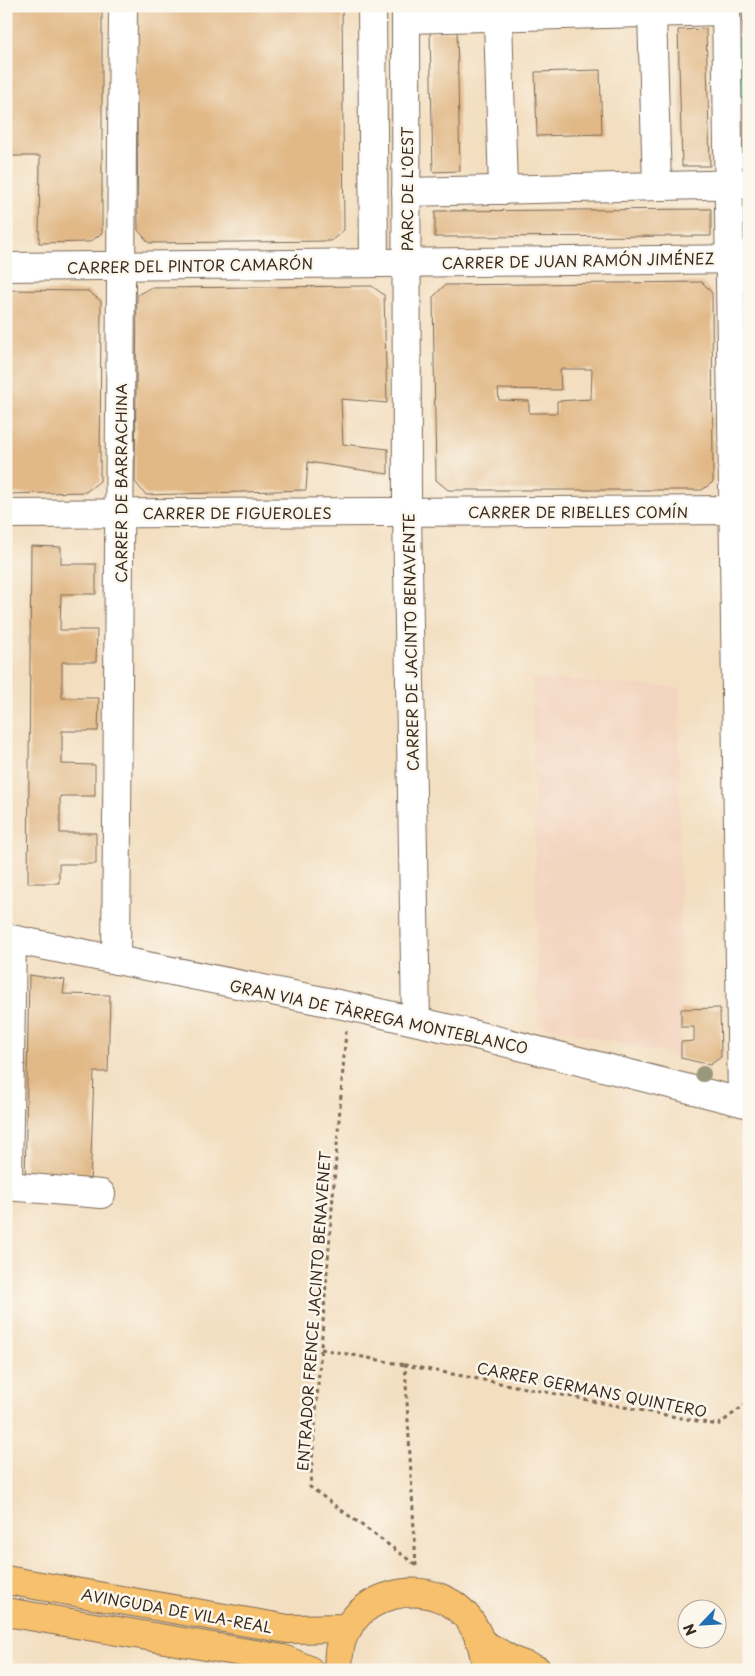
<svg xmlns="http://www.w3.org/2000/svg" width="755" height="1676" viewBox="0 0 755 1676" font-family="'Playpen Sans',sans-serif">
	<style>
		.built { fill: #f3d4bf }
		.green { fill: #7fd69b; stroke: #5d805c }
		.building { fill: #e1b886; fill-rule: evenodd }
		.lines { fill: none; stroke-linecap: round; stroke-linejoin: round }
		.minor-casing { stroke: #7b6957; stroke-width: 30 }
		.major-casing { stroke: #7b6957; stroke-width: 30 }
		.path { stroke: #7b6957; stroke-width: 3; stroke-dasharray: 4 4; stroke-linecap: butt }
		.minor { stroke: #fff; stroke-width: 28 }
		.major { stroke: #f7c06c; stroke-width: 28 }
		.tree { fill: #99987c }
		.labels { text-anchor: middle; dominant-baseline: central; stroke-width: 5; stroke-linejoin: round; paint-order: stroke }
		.street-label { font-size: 15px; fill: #3b2a1e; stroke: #fbf7ec }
	</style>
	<rect width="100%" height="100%" fill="#fbf7ec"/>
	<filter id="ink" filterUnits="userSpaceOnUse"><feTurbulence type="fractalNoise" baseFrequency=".02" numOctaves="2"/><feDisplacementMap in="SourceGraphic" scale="10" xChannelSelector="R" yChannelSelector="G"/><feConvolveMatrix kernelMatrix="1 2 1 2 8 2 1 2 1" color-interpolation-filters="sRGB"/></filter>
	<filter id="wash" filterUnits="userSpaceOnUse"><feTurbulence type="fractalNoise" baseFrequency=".0096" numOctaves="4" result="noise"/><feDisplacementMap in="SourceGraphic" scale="20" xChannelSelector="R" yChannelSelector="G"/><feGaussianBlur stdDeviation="1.12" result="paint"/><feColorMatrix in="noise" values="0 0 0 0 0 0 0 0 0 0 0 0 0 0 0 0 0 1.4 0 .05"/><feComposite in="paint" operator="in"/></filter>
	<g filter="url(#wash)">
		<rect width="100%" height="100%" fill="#f3dec0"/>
		<polygon class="built" points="532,678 679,688 681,1058 538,1024"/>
		<polygon class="green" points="726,38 749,38 749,97 727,98"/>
		<g id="blocks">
			<g class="building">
				<polygon points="6,6 102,6 102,233 90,242 39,243 40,156 6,156"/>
				<polygon points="136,6 342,6 344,230 331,241 149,243 138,230"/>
				<polygon points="742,6 749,6 749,36 743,36"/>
				<polygon points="706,29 710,166 682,166 678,30"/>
				<polygon points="457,31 460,171 433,172 430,32"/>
				<polygon points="600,70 602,134 537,136 535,72"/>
				<polygon points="744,97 749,97 749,159 744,155"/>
				<polygon points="711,209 711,236 435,237 435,211"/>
				<path d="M 702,282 L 712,293 L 713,482 L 702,490 L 448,490 L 436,480 L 433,297 L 445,285 ZM 560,369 L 592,369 L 591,399 L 557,401 L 557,413 L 529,413 L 529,401 L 499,400 L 498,389 L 561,390 Z"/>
				<polygon points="372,286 384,295 387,403 341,399 343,444 388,449 388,474 308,462 306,490 146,495 135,482 137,295 150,288"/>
				<polygon points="6,290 88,291 101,301 100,481 86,492 6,494"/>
				<polygon points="31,546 61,547 61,564 96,564 96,594 61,594 60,630 97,630 96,662 62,662 62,698 99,698 98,731 62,731 62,764 95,765 95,796 60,796 60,833 96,833 96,864 59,864 59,883 28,883"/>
				<polygon points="29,975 65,980 63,994 110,995 108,1072 94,1072 90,1187 25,1182"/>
				<polygon points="720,1008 721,1057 710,1065 681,1058 681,1042 694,1041 694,1027 681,1027 681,1009"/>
			</g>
		</g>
	</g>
	<g filter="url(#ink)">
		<use href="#blocks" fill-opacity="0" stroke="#7b6957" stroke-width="1"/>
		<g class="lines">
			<defs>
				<g id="minor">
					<polyline points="372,6 374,263"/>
					<polyline points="406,6 407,512 416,1021"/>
					<polyline points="726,6 742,1102"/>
					<polyline points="652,13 657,186"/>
					<polyline points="498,17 503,190"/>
					<polyline points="406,19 726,11"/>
					<polyline points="406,192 749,184"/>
					<polyline points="6,267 749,259"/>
					<polyline points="6,514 749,510"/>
					<polyline points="6,938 348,1006 468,1033 749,1104"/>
					<polyline points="116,960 123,6"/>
					<polyline points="8,1178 12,940"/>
					<polyline points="6,1186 101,1194"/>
				</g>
				<g id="major">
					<polyline points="6,1580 288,1629 348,1628"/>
					<polyline points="6,1612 283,1659 309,1670"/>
					<polyline points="482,1643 513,1661 537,1670"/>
					<path d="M 339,1670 C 330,1593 442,1561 477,1633 C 482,1644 486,1657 485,1670"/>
				</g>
			</defs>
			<use href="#minor" class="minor-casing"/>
			<use href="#major" class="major-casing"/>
			<g class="path">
				<polyline points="346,1031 310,1487 416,1565"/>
				<polyline points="321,1349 405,1365"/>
				<polyline points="416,1566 405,1365 718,1425 746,1404 749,1262"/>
			</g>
			<use href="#minor" class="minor"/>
			<use href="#major" class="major"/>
		</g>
		<circle class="tree" cx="703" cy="1074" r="8"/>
	</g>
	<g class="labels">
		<g class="street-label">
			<text transform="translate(406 189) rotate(-90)">PARC DE L'OEST</text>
			<text transform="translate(578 260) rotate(-1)">CARRER DE JUAN RAMÓN JIMÉNEZ</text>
			<text transform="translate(190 265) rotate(-1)">CARRER DEL PINTOR CAMARÓN</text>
			<text transform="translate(120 483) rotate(-90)">CARRER DE BARRACHINA</text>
			<text x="578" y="511">CARRER DE RIBELLES COMÍN</text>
			<text x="237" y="512">CARRER DE FIGUEROLES</text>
			<text transform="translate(410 642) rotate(-91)">CARRER DE JACINTO BENAVENTE</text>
			<text transform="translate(379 1016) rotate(12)">GRAN VIA DE TÀRREGA MONTEBLANCO</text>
			<text transform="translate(313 1311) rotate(-86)">ENTRADOR FRENCE JACINTO BENAVENET</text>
			<text transform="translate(592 1389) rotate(11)">CARRER GERMANS QUINTERO</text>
			<text transform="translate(177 1610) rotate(10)">AVINGUDA DE VILA-REAL</text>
		</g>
	</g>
	<rect width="755" height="1676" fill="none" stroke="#fbf7ec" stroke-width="25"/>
	<g transform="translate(702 1624) rotate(245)"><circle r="24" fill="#fbf7ec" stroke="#aea59a"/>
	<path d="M0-4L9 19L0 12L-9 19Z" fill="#1f6fb2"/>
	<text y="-8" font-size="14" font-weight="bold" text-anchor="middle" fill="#3b2a1e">N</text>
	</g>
</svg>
